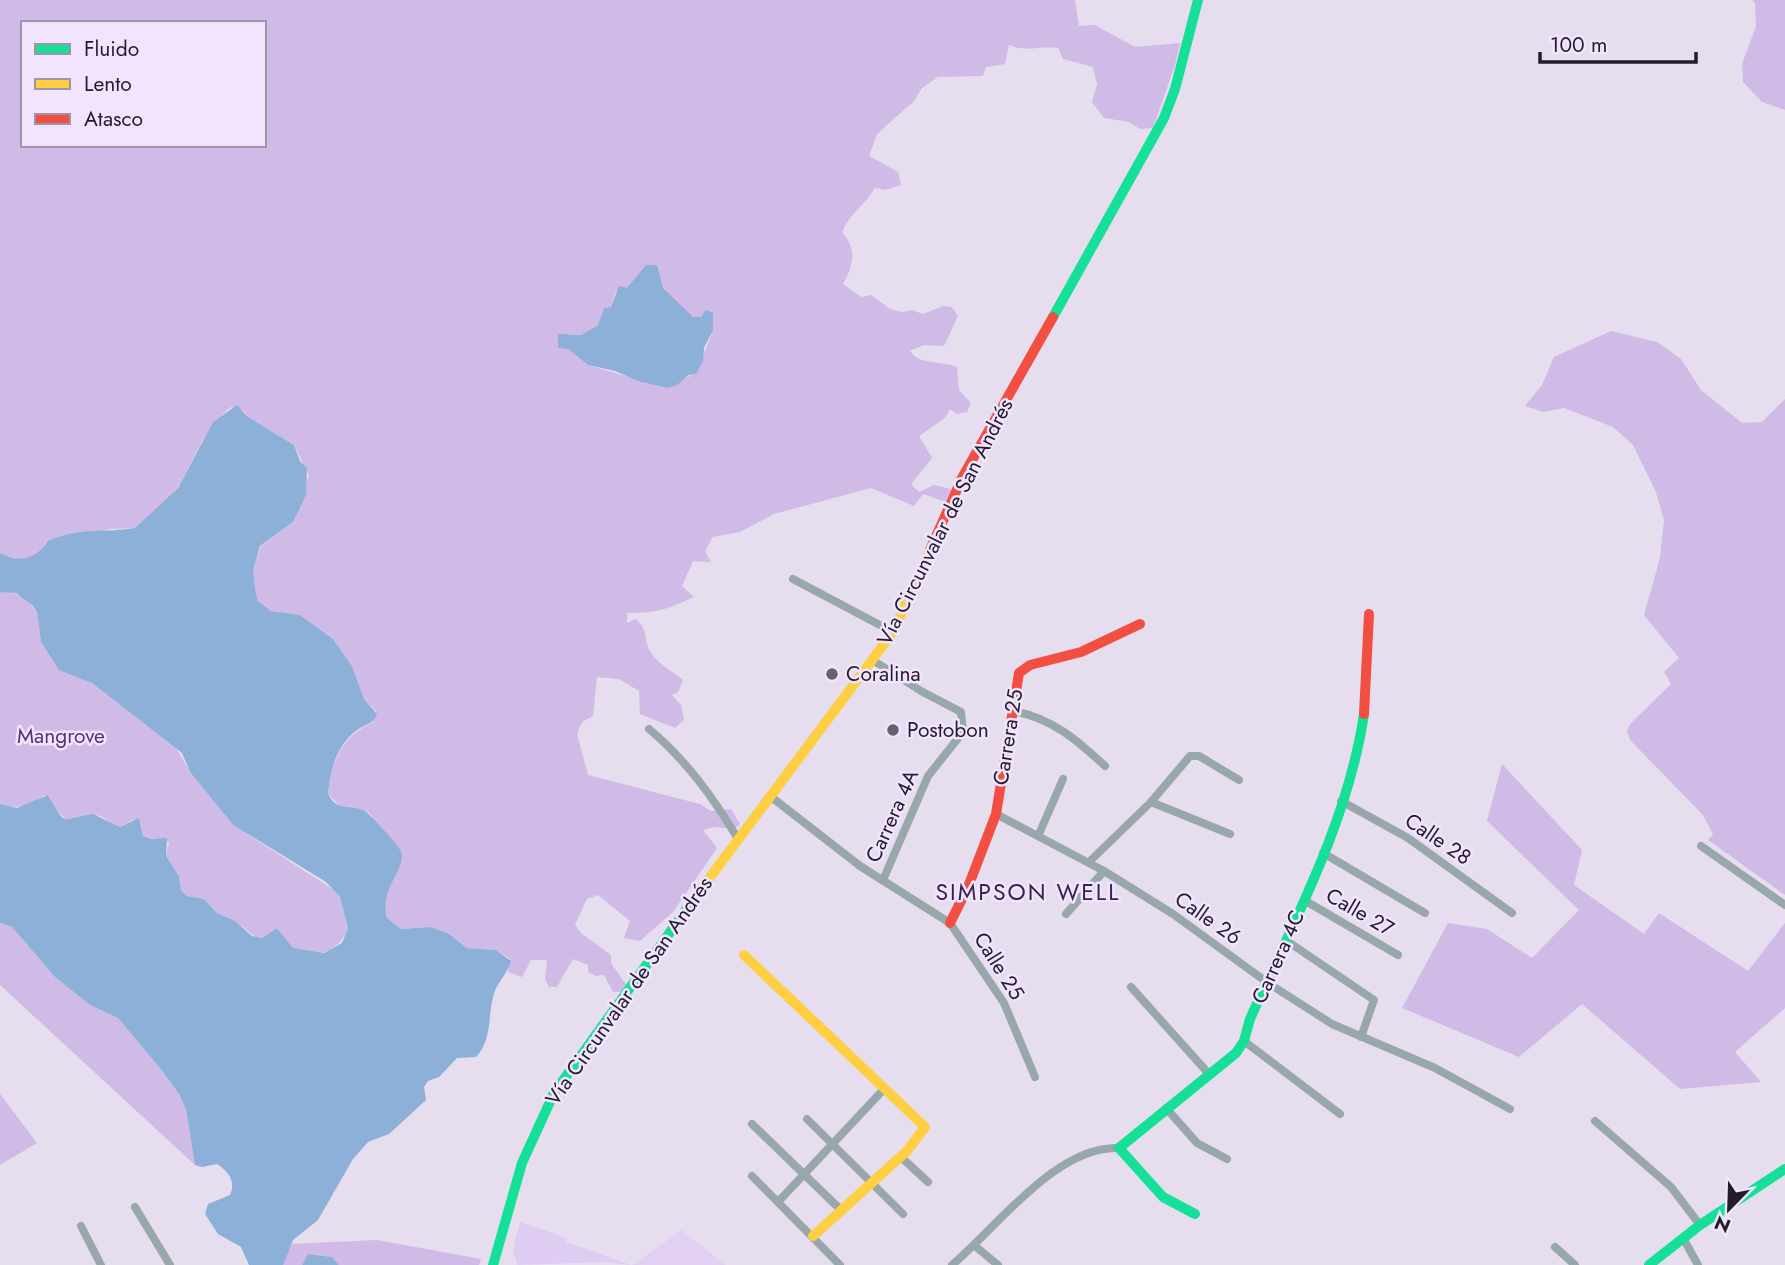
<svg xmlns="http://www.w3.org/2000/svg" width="1785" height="1265" viewBox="0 0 1785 1265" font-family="Jost,sans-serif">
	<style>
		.built { fill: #e1d0f3 }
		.green { fill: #dfccf3 }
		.forest { fill: #cfbbe5; fill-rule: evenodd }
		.water { fill: #8db0d8 }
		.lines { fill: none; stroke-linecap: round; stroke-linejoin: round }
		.street { stroke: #98a7a9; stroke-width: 8 }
		.fast { stroke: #16e098; stroke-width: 10 }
		.slow { stroke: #ffcf43; stroke-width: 10 }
		.jam { stroke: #f24e42; stroke-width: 10 }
		.poi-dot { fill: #695f72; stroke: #f0e5fc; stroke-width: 2.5 }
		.labels { text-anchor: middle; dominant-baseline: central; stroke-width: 5; stroke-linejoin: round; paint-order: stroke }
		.street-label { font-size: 21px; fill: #251b2f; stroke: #f0e5fc }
		.poi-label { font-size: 21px; fill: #251b2f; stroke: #f0e5fc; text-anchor: start }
		.park-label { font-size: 21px; fill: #58317a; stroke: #f0e5fc }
		.neighbourhood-label { font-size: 23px; letter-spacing: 2px; fill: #39224e; stroke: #f0e5fc }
	</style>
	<rect width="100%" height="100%" fill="#e6ddef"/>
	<polygon class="built" points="682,1230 725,1265 632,1265"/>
	<polygon class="green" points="520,1222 567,1238 566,1242 631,1265 605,1262 517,1265 513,1249"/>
	<g class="forest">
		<path d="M 0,0 L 1075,0 L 1079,26 L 1095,25 L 1135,47 L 1180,43 L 1175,65 L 1153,128 L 1140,129 L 1129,122 L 1104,118 L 1092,102 L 1097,84 L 1093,67 L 1063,59 L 1058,48 C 1038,45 1029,53 1009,45 L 1005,64 L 986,67 L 983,76 L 938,77 L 922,88 L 914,101 L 877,134 L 869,156 L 898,172 L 901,185 L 885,190 L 875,188 C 864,206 851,212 842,232 C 857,249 854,264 843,284 L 861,297 L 871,295 L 890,309 L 902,312 L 912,310 L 923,314 L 943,306 L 952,307 L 958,316 L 944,346 L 924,345 L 910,351 C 920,366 941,360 957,367 L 959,390 L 971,403 L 967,412 L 957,414 L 950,409 L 945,418 L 919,436 L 932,458 L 911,484 L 919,492 L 934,485 L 951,489 L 945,502 L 923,494 L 914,506 L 871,488 L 774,514 L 740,532 L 713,537 L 705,551 L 711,562 L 693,561 L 682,586 L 694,597 C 667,609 659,613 627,613 L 627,623 L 636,619 C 649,632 643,635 649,649 C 655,663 673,671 683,680 L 678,692 L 672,695 L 681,705 L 684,720 L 675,728 L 640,714 L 639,691 L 619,679 L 597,677 L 593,716 L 582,722 L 577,734 L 588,775 L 700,804 L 711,811 L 731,809 L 740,824 L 734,829 L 714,827 L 703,830 L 717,848 L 673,912 L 640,941 L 624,938 L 630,921 L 598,895 L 587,899 L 575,925 L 581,933 L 611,955 L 611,963 L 627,986 L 620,992 L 613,992 L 604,975 L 596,976 L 588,972 L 588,965 L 573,959 L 557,987 L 549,987 L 545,979 L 547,960 L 531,960 L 522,977 L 508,972 L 510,959 L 496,950 L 467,948 L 449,934 L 431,927 L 401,929 L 387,918 L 384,899 L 401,861 L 400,849 L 368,812 L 341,807 L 328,794 C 331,762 342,736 373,722 L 376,711 L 364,699 L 352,666 L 333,639 L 300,615 L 271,611 L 258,601 L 256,594 L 253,571 L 261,546 L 293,522 L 309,475 L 294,445 L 248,417 L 244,411 L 231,407 C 203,430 196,456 178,487 C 176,491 141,523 135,528 L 110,529 L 45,544 C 37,563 15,562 0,553 ZM 23,23 L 264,23 L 264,145 L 23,145 ZM 647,265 C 662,280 672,310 695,317 C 701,318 705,319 711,321 L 711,336 L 696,373 L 667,388 L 588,365 L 568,349 L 568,334 L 581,335 L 598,325 L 604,308 L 611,307 L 616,291 L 627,289 Z"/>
		<polygon points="1752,0 1785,0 1785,110 1762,102 1743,82 1742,64 1756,26 1755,3"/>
		<polygon points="1611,331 1657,342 1681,359 1701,390 1742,423 1762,422 1785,399 1785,895 1708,840 1713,834 1703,815 1630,740 1627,731 1630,724 1671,684 1664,672 1679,658 1644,615 1660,558 1664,520 1656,492 1633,445 1613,427 1564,408 1543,412 1525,406 1542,385 1554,357"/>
		<path d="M 9,591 L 26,599 L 37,612 L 41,642 L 59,669 L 92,683 L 176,748 L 190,772 L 233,825 L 334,890 L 340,897 L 348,928 C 340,952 310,963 289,946 C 284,941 282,933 277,928 L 265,937 L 257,938 L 235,921 L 217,913 L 204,899 L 187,896 L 181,890 L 179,876 L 166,856 L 169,842 L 143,836 L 140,821 L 132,820 L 120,827 C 111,826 108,819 100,816 C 87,811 78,822 66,819 L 52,806 L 50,797 L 44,795 C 31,806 16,810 0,804 L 0,592 Z"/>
		<polygon points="1502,764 1582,850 1574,885 1644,934 1659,913 1748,971 1785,923 1785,1008 1735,1052 1761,1082 1680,1089 1582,1004 1519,1057 1402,1008 1448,923 1487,929 1532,958 1579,910 1487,821"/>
		<polygon points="0,923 12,927 55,977 90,1005 118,1018 159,1067 179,1094 186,1110 195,1165 0,985"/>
		<polygon points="0,1094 37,1143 0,1165"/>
		<polygon points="377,1240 481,1259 479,1265 339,1265 332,1257 308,1254 302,1265 283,1265 290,1244"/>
	</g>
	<g class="water">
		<polygon points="646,265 657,265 663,288 693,317 701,317 706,310 713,313 713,330 704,348 703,361 696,374 689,375 677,385 667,388 638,381 615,371 588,365 568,349 558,348 558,334 581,335 598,325 604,308 611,307 619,286 627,288"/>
		<path d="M 237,405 L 248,417 L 294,445 L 300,461 L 307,468 L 306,495 L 293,522 L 260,546 L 253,571 L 256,594 L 258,601 L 271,611 L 300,615 L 333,639 L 352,666 L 364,699 L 377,714 C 374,724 365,724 357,730 C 336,746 330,771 328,794 C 337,812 350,804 365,811 C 370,814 399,846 401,851 C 407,869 379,888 387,918 L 401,929 L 431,927 L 449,934 L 467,948 L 496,950 L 511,961 C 507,975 496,983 493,997 C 488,1017 492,1040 476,1057 L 457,1058 L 439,1077 L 428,1081 L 424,1087 L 426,1100 L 389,1134 L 368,1142 L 353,1159 L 318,1220 L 293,1240 L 283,1265 L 249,1265 L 241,1247 L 218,1234 L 205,1214 L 208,1204 L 230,1195 C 236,1181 229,1172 217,1164 L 202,1167 L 195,1165 L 186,1110 L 179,1094 L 159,1067 L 118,1018 L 90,1005 L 55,977 L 12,927 L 0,923 L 0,804 L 17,808 L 48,795 C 67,828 60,819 93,814 L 120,827 L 139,818 L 143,836 L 152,839 L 167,838 L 166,856 L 179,876 L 181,890 L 187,896 L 204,899 L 217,913 L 235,921 L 252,936 L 262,938 L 277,928 L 293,948 L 324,953 L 342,943 L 348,928 L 340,897 L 326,882 L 233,825 L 190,772 L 182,753 L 92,683 L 59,670 L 41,642 L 37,612 L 33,606 L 16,593 L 0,592 L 0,553 C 20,564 36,559 48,541 C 80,527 103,533 135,528 L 178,488 L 213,422 Z"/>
		<polygon points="308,1254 332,1257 339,1265 302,1265"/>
	</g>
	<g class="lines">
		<g class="street">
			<polyline points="793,579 893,632"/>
			<polyline points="874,661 921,691 961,712 963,732 928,776 883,880"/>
			<path d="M 1013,711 C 1052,718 1077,740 1105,766"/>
			<path d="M 649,729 C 686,760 713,797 738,839"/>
			<polyline points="770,796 860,866 950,923 1004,1003 1035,1077"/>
			<polyline points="1341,801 1408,838 1512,913"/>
			<polyline points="1151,802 1230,834"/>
			<polyline points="996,814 1104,871 1173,914 1268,983 1332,1024 1435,1068 1510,1109"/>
			<polyline points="1039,834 1063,779"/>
			<polyline points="1701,846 1785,905"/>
			<polyline points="1323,853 1425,913"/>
			<polyline points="1089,862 1151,802 1190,756 1199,756 1239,780"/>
			<polyline points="1304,900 1398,955"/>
			<polyline points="1066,914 1104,871"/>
			<polyline points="1287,941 1374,1000 1361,1037"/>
			<polyline points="1131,987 1209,1074"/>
			<polyline points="1244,1041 1340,1114"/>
			<polyline points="1166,1108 1197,1143 1227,1159"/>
			<polyline points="807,1119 903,1214"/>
			<polyline points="1595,1121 1671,1187 1700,1225"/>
			<polyline points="752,1124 842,1211"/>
			<polyline points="901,1157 928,1182"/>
			<polyline points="752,1176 840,1265"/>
			<polyline points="778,1202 885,1088"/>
			<polyline points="135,1207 170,1265"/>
			<polyline points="81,1226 101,1265"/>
			<polyline points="1683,1238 1698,1265"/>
			<polyline points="975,1246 998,1265"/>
			<polyline points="1555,1247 1575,1265"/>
			<path d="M 952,1265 C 997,1227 1057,1145 1119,1148"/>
		</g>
		<g class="fast">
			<polyline points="1053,317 1164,118 1175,89 1198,0"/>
			<path d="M 1195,1214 L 1163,1197 L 1119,1148 L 1236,1053 L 1244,1041 L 1250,1019 C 1294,921 1348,822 1364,714"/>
			<polyline points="493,1265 522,1163 554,1093 702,888"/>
			<polyline points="1649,1265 1700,1225 1785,1169"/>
		</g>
		<g class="slow">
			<polyline points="702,888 893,632 930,550"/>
			<polyline points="744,955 925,1127 907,1151 813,1236"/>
		</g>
		<g class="jam">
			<polyline points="930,550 962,478 1053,317"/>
			<polyline points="1364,714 1369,614"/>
			<polyline points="950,923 968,887 996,814 1019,673 1030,665 1081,652 1140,624"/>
		</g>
	</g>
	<g class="poi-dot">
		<circle cx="832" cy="674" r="7"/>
		<circle cx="893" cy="730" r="7"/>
	</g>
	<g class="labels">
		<g class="street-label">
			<text transform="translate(945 522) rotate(-63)">Vía Circunvalar de San Andrés</text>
			<text transform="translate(1008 737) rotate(-81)">Carrera 25</text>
			<text transform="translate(892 816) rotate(-66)">Carrera 4A</text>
			<text transform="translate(1438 839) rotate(34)">Calle 28</text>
			<text transform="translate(1360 912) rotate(30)">Calle 27</text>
			<text transform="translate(1208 918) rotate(35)">Calle 26</text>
			<text transform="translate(1278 957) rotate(-66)">Carrera 4C</text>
			<text transform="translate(999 966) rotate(58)">Calle 25</text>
			<text transform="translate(629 991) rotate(-55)">Vía Circunvalar de San Andrés</text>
		</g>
		<g class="poi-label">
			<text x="846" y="674">Coralina</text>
			<text x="907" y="730">Postobon</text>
		</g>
		<g class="park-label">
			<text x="61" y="736">Mangrove</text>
		</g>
		<g class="neighbourhood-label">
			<text x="1028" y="892">SIMPSON WELL</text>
		</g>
	</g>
	<rect x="21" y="21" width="245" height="126" fill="#f0e5fc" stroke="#9f94aa" stroke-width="2"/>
	<rect x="35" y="44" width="35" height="10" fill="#16e098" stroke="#9f94aa" stroke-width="2"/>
	<text x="84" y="56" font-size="21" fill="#251b2f">Fluido</text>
	<rect x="35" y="79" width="35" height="10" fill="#ffcf43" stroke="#9f94aa" stroke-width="2"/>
	<text x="84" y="91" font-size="21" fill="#251b2f">Lento</text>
	<rect x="35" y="114" width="35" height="10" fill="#f24e42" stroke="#9f94aa" stroke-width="2"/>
	<text x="84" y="126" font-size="21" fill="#251b2f">Atasco</text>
	<g transform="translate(1729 1209) rotate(203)" stroke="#f0e5fc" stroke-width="5" paint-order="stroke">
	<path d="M0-5L12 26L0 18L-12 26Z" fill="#251b2f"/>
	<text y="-10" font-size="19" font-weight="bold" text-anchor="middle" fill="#251b2f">N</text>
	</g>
	<path d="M1540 52v10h156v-10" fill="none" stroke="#251b2f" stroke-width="3.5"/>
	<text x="1550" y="52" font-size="21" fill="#251b2f" stroke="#f0e5fc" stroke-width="5" paint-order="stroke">100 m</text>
</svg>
